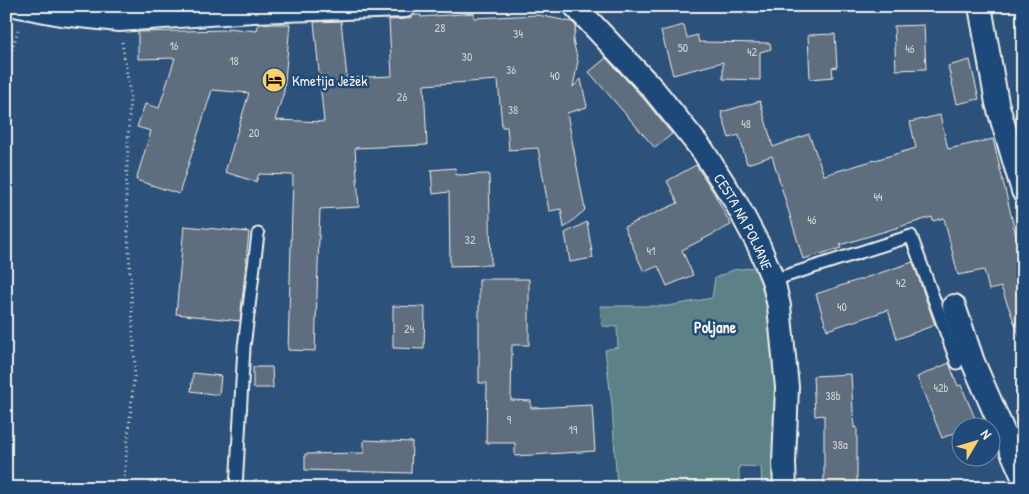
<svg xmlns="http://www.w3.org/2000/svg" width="1029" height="494" viewBox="0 0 1029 494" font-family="'Patrick Hand',sans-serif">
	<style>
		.green { fill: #5b8288; stroke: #a8bab8 }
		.building { fill: #5f6e7f; stroke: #f4f1e8 }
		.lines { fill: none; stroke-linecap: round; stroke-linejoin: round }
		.service-casing { stroke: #f4f1e8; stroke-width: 15 }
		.minor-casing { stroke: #f4f1e8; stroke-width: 26 }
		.path { stroke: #f4f1e8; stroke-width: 3; stroke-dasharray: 1 4; stroke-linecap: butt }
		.service { stroke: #1f4a7a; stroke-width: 11 }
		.minor { stroke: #1f4a7a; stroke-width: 22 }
		.labels { text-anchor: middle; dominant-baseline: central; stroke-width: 5; stroke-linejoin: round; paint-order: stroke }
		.number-label { font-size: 12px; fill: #cfd0ce }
		.poi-label { font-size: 15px; fill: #f4f1e8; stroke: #1f4a7a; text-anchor: start }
		.street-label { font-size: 15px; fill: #f4f1e8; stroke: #1f4a7a }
		.neighbourhood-label { font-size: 16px; font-weight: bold; fill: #f4f1e8; stroke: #1f4a7a }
	</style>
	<rect width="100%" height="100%" fill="#2c517b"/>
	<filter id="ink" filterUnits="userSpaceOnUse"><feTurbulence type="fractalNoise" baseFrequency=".02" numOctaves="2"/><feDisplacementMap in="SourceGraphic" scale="10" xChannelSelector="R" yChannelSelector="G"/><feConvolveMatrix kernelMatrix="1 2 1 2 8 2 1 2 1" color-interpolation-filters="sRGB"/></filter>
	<g filter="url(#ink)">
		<polygon class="green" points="757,267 763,280 778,377 775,488 762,488 761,467 739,466 739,488 617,488 612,406 605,350 618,347 617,327 602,326 600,306 668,306 712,298 715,278 733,270"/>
		<g class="building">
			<polygon points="474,13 474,18 538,15 572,22 576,26 573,41 578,61 573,87 581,79 587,107 567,113 585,210 564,228 561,209 549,211 538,148 509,150 507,127 502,127 498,80 424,85 427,145 355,148 359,207 320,209 315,351 288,350 293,175 259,174 256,182 225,172 249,93 212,90 179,194 136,180 151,131 137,127 145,104 159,108 175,58 138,59 138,32 227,30 227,28 257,31 258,24 290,24 284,92 275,120 324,122 314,22 341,21 347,78 392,76 389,20 406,19 414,15 421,15 421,17"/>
			<polygon points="684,25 687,38 697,35 699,42 770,43 771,49 760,52 760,80 723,79 723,62 673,75 661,31"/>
			<polygon points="924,25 926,69 896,70 894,26"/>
			<polygon points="835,34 837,67 832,68 833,77 810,79 808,35"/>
			<polygon points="606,58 643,98 672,134 655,148 589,72"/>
			<polygon points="970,60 979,99 957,104 948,66"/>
			<polygon points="760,101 773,147 809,134 824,175 916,148 910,122 940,115 948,149 993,139 1023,265 1023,340 1021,340 1001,287 989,290 984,270 958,275 944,218 933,221 932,217 840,245 841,248 803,259 772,156 747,164 739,135 729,138 721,112"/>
			<polygon points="696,165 714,193 731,225 682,250 693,275 667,286 658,266 644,272 624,227 678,203 667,181"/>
			<polygon points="455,168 456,175 489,174 491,265 450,266 449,192 433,194 431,170"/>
			<polygon points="587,222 593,258 570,262 565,233"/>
			<polygon points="184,226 249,232 240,321 176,314"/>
			<polygon points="913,262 935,325 897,339 888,310 827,330 816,294"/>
			<polygon points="479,279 529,279 529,345 512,345 511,400 531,401 531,408 592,405 595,451 515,456 515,443 486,443 487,383 479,383"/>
			<polygon points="393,306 425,307 424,349 393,348"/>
			<polygon points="949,363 958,386 961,385 977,423 969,426 962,426 962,430 942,438 917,377"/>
			<polygon points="253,367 272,367 273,388 253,388"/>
			<polygon points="193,373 221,376 219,395 191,391"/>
			<polygon points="851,374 854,428 857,427 857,488 824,488 824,415 815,416 813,376"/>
			<polygon points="364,440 412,442 411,473 305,470 305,454 364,453"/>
		</g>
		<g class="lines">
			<defs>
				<g id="service">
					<polyline points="773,280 911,236 957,363"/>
					<polyline points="236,488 244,347 258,234"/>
				</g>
				<g id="minor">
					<polyline points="19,6 61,14 119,20 253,11 405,6"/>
					<path id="s1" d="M 575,6 L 653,89 L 703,151 L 735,201 L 759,246 L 773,280 L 779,306 L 787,387 L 784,463 L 785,488"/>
					<polyline points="980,6 997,103 1023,191"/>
					<polyline points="954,306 973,362 1023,477"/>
				</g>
			</defs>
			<use href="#service" class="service-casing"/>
			<use href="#minor" class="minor-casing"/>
			<g class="path">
				<polyline points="122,42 130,93 126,193 135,368 123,488"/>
				<polyline points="6,69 18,30"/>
			</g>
			<use href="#service" class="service"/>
			<use href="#minor" class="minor"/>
		</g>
	</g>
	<defs>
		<symbol id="hotel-disc" viewBox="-11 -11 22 22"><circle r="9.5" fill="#ffd166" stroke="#1f4a7a"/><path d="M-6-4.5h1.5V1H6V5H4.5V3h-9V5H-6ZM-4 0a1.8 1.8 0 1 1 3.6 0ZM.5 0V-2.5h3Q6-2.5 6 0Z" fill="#111"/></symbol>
	</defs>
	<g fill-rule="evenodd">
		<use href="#hotel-disc" x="260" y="66" width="28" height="28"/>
	</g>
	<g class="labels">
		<g class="number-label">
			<text x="440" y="27">28</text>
			<text x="518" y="33">34</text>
			<text x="174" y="45">16</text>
			<text x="683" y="47">50</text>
			<text x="910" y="48">46</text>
			<text x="752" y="51">42</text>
			<text x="467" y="56">30</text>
			<text x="234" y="60">18</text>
			<text x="511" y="69">36</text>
			<text x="555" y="75">40</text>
			<text x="402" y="96">26</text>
			<text x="513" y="109">38</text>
			<text x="746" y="123">48</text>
			<text x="254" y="132">20</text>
			<text x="878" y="196">44</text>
			<text x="812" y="219">46</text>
			<text x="470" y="239">32</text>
			<text x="651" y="250">41</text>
			<text x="901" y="282">42</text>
			<text x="842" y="306">40</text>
			<text x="409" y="328">24</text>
			<text x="941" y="387">42b</text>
			<text x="833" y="395">38b</text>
			<text x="509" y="419">9</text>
			<text x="573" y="429">19</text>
			<text x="840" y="444">38a</text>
		</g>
		<g class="poi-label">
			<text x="292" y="80">Kmetija Ježek</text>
		</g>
		<g class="street-label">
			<text stroke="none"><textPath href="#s1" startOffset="275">CESTA NA POLJANE</textPath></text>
		</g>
		<g class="neighbourhood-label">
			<text x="715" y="327">Poljane</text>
		</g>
	</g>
	<rect width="1029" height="494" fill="none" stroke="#1f4a7a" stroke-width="25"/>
	<rect x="12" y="12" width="1004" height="469" fill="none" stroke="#f4f1e8" stroke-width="2" filter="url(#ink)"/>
	<g transform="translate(976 442) rotate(52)"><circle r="24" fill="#1f4a7a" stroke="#748da6"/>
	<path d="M0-4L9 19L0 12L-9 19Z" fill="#ffd166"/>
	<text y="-8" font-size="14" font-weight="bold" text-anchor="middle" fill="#f4f1e8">N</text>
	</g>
</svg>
